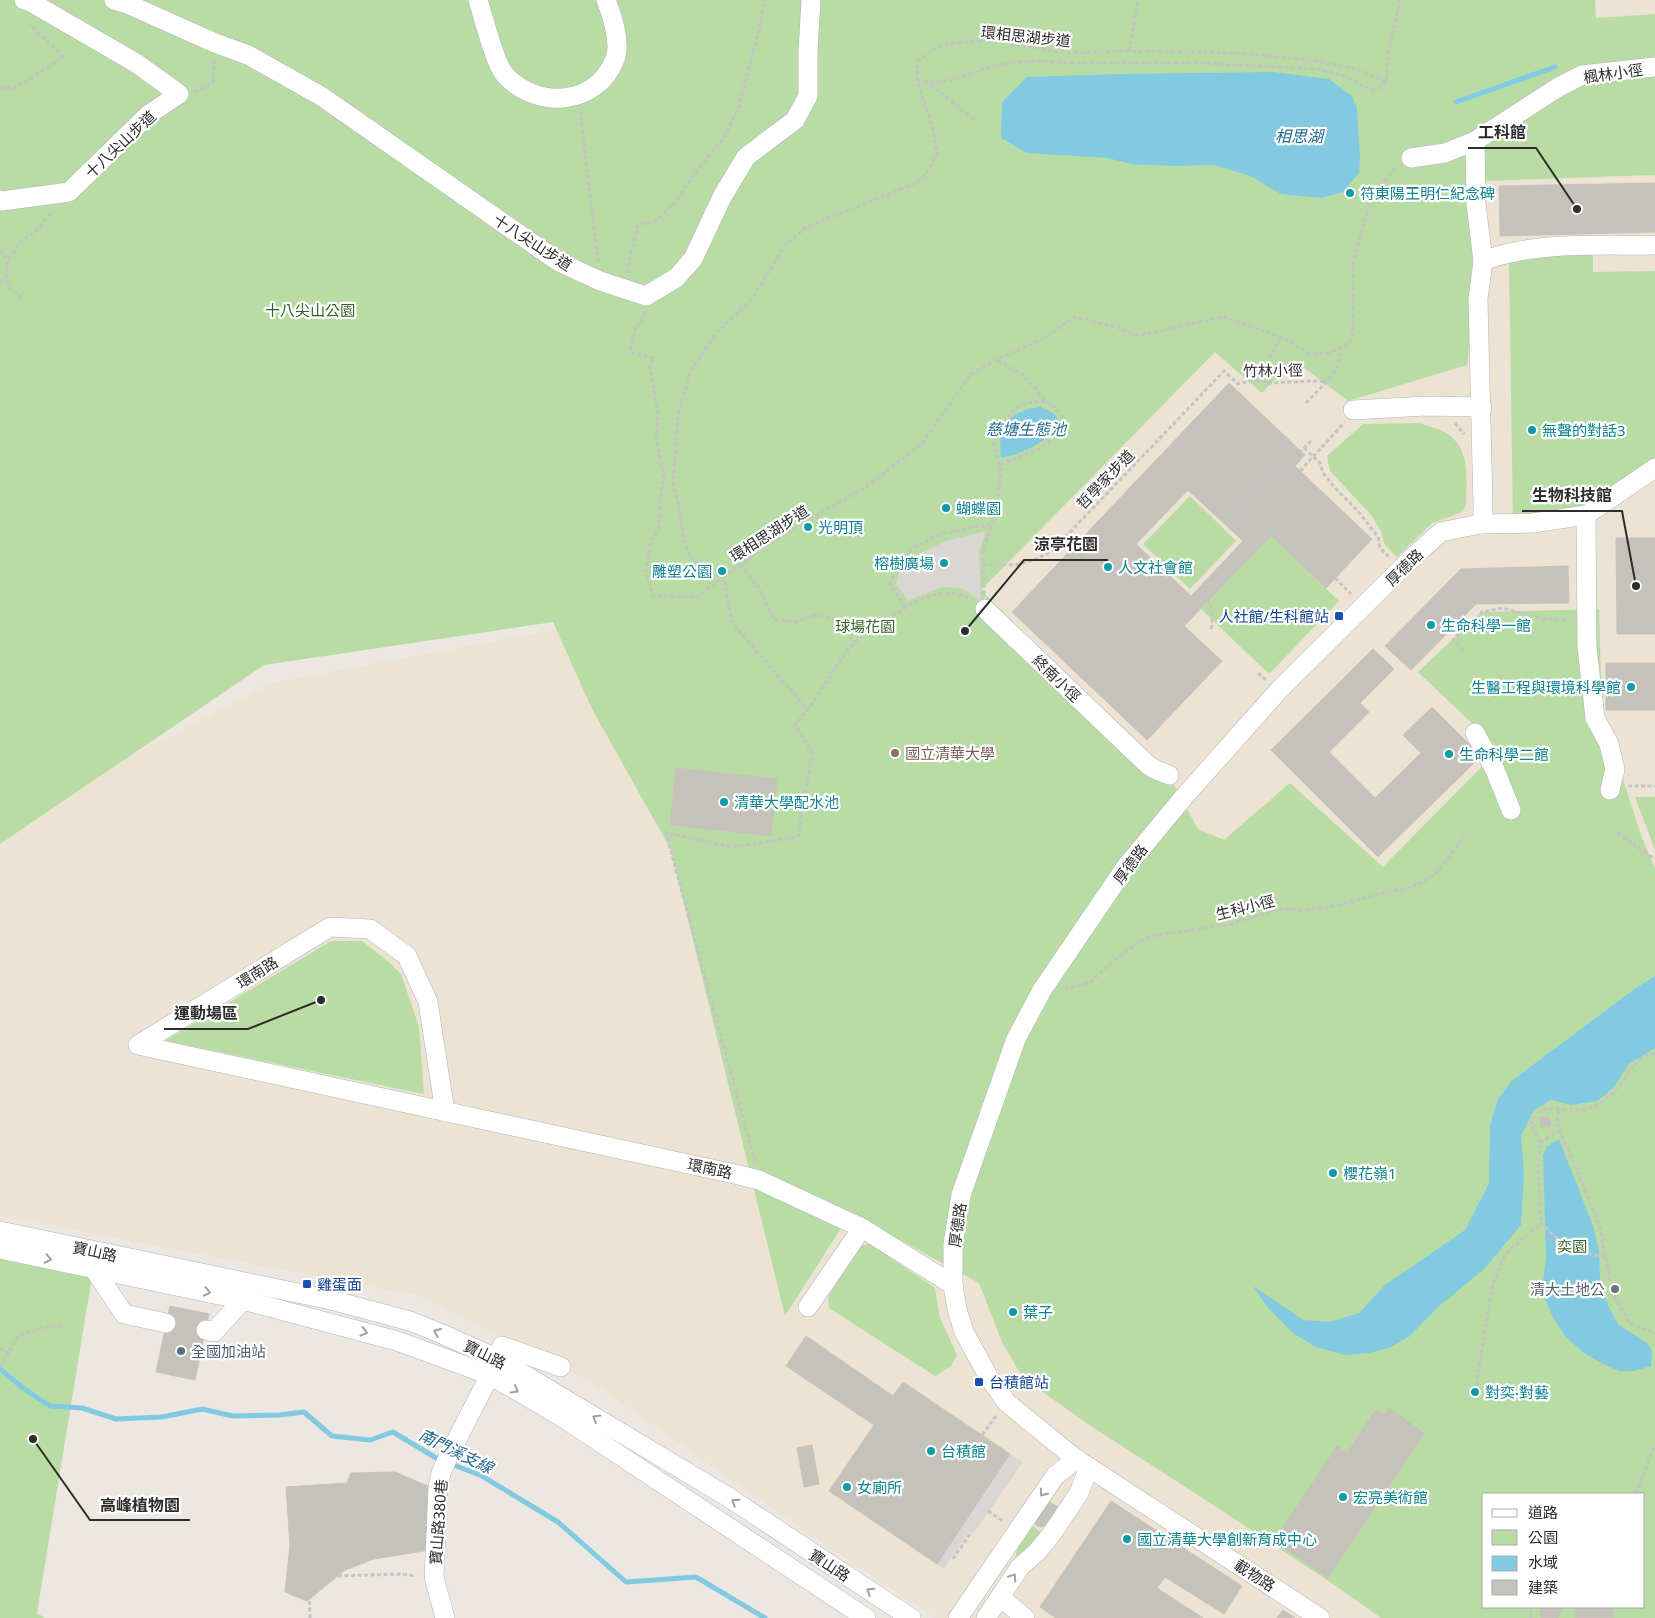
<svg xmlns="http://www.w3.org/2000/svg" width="1655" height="1618" viewBox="0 0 1655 1618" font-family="'Noto Sans','Noto Sans TC',sans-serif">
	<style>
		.education { fill: #ece3d3; fill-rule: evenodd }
		.green { fill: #b9dca4; fill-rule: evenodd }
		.plaza { fill: #d9d6d3 }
		.water { fill: #81cae1 }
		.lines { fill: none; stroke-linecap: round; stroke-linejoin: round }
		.stream { stroke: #81cae1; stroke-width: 5 }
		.building { fill: #c5c2bc; stroke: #c8c3ba; fill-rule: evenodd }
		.minor-casing { stroke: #b1b3bb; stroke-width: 20 }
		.path { stroke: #c4c4c4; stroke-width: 3; stroke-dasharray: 4 2.5; stroke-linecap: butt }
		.minor { stroke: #fff; stroke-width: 19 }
		.oneway { stroke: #a0a0a0 }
		.culture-dot { fill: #0f9aa8; stroke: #fff; stroke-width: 2 }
		.transit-dot { fill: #1a4fb4; stroke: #fff; stroke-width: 2 }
		.education-dot { fill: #8d6e63; stroke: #fff; stroke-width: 2 }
		.worship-dot { fill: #6b7280; stroke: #fff; stroke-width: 2 }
		.service-dot { fill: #5c6f8a; stroke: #fff; stroke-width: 2 }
		.labels { text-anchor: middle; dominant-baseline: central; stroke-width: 4.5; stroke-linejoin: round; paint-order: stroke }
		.street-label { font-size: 15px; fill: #2d2d2d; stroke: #fff }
		.culture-label { font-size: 15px; fill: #0d838f; stroke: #fff; text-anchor: start }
		.park-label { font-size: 15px; fill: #326224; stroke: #fff }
		.transit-label { font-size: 15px; fill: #164399; stroke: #fff; text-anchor: start }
		.education-label { font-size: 15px; fill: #785e54; stroke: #fff; text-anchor: start }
		.worship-label { font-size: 15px; fill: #5b616d; stroke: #fff; text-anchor: end }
		.service-label { font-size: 15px; fill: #4e5e75; stroke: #fff; text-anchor: start }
		.water-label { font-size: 16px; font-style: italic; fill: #1e6b8f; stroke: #fff }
		.leader { fill: none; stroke: #2d2d2d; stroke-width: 2 }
		.callout-dot { fill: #2d2d2d; stroke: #fff; stroke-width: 2 }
		.callout-label { font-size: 16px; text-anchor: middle; font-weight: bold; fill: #2d2d2d; stroke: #fff; stroke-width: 4.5; stroke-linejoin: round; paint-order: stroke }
	</style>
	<rect width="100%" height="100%" fill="#ece7e1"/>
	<path class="education" d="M 819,0 L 1655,0 L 1655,1618 L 936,1618 L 808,1533 L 593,1383 L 421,1296 L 0,1216 L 0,823 L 272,683 L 635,615 ZM 1484,1494 L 1644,1494 L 1644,1607 L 1484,1607 Z"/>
	<g class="green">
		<path d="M 0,0 L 1595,0 L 1596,18 L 1655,14 L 1655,175 L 1485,181 L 1467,365 L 1348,401 L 1294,360 L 1262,393 L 1215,352 L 981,590 L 1171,780 L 1198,829 L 1224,840 L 1290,783 L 1383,867 L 1499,749 L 1418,672 L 1482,612 L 1599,609 L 1602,715 L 1641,835 L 1655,869 L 1655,1618 L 1381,1618 L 1336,1586 L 1250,1529 L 1085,1422 L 1023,1378 L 1002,1342 L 979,1283 L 900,1240 L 864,1218 L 841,1228 L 785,1316 L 671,850 L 592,709 L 553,622 L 264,665 L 0,844 ZM 1484,1494 L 1644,1494 L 1644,1607 L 1484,1607 Z"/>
		<polygon points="1593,246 1593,272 1655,271 1655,459 1586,515 1513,524 1509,263"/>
		<path d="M 1420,423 C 1427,426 1436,428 1443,431 C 1472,447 1466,478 1466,506 L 1460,513 L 1432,523 L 1397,557 L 1385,545 L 1381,531 L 1372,516 L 1330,471 L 1327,456 L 1363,424 Z"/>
		<polygon points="1190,496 1236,541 1190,589 1143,544"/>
		<polygon points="1271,536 1339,601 1269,674 1201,609"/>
		<polygon points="1635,797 1655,797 1655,850"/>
		<polygon points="331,941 362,941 390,963 401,974 419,1027 424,1094 165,1041"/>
		<polygon points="870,1244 935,1288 940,1318 957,1355 951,1366 935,1376 829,1308 828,1297 859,1246"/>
		<polygon points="0,1249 94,1264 37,1613 45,1618 0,1618"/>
		<polygon points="1030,1524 1041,1532 1030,1547 1015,1558 1020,1539"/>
	</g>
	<g class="plaza">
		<polygon points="986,531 979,551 981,602 964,589 943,587 908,600 896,584 900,570 916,555 946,541"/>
		<polygon points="1010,1454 1023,1462 974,1533 970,1530 944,1569 937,1564"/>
	</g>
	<g class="water">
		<polygon points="1273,72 1329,79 1352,96 1357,108 1360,159 1359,173 1343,192 1322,198 1281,194 1250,176 1214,165 1173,166 1132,164 1107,158 1027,153 1001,138 1002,102 1027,77 1120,74"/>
		<path d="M 1041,407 C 1053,413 1059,413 1058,428 C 1042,443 1023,454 1001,458 C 996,428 1011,409 1041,407 Z"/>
		<polygon points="1655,976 1655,1048 1629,1064 1613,1088 1597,1101 1571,1105 1551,1100 1534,1110 1521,1136 1524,1175 1521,1225 1484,1269 1438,1307 1410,1336 1389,1348 1369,1353 1345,1355 1316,1347 1294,1334 1268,1308 1253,1286 1303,1320 1330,1322 1359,1313 1385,1285 1465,1230 1489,1183 1490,1125 1498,1099 1511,1082 1526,1070 1636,988"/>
		<polygon points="1559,1139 1593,1226 1599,1250 1600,1280 1608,1305 1618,1324 1648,1344 1652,1351 1651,1366 1634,1371 1620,1371 1605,1365 1584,1353 1564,1335 1552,1315 1542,1293 1546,1257 1543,1154 1547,1146"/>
	</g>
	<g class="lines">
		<g class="stream">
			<polyline points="1456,102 1555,67"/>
			<polyline points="0,1369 23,1388 50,1406 82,1408 116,1419 162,1417 202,1409 233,1416 279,1415 304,1412 332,1436 370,1440 393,1432 436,1458 482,1476 558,1522 626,1582 696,1577 765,1618"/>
		</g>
	</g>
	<g class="building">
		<polygon points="1655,183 1655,232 1500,236 1499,186"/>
		<path d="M 1229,383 L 1305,455 L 1295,466 L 1372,539 L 1326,588 L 1271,536 L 1184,626 L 1222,661 L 1147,740 L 1012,612 ZM 1188,490 L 1243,541 L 1191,596 L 1136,544 Z"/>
		<polygon points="1616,538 1655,538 1655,634 1617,634"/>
		<polygon points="1568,566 1569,603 1476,604 1411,670 1385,646 1461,569"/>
		<polygon points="1373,649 1394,669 1360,703 1369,712 1329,752 1375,798 1421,753 1403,735 1432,707 1481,756 1378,857 1271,750"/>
		<rect x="1606" y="663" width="49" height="47"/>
		<polygon points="676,768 777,779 771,836 670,825"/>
		<polygon points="1540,1117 1550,1117 1551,1127 1540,1127"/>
		<polygon points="170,1306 209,1314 195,1380 156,1372"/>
		<polygon points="806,1336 893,1396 903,1382 1010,1454 937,1564 829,1491 874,1425 786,1366"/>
		<polygon points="1389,1408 1424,1433 1328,1578 1274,1541 1337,1446 1347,1453 1375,1410 1385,1415"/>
		<polygon points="812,1445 819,1484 804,1487 797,1448"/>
		<polygon points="845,1471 863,1484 850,1503 831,1491"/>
		<polygon points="395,1472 432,1488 436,1549 374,1559 345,1570 307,1601 285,1592 290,1545 286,1487 347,1483 351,1473"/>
		<polygon points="1047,1500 1058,1507 1046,1524 1042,1527 1037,1526 1034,1522"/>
		<polygon points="1111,1501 1242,1586 1224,1614 1165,1577 1157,1588 1203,1618 1056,1618 1040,1607"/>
		<polygon points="1540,1607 1563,1607 1558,1618 1541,1618"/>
		<rect x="1576" y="1607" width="37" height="11"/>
		<polygon points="1283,1610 1295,1618 1277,1618"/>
	</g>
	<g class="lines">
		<defs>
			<g id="minor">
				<polyline points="114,0 130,5 215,43 248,55 321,96 559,262 600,281 646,296 676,278 693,259 722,197 746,157 795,120 808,96 808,51 811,0"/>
				<path d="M 478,0 C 483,16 495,64 505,75 C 537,110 597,106 615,59 C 621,43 612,15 606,0"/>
				<polyline points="1475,141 1476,204 1483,261 1478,299 1483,506 1483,517 1480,524"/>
				<polyline points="1411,158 1445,153 1475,141 1557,88 1582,75 1655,67"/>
				<polyline points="0,200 2,201 69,192 148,115 179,94 136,63 29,1 24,0"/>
				<path d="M 1483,261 C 1534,241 1600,246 1655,245"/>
				<polyline points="1353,410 1426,406 1482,407"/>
				<polyline points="1586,515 1587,647 1595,718 1609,744 1615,769 1610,790"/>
				<polyline points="985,609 1148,765 1156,770 1169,775"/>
				<polyline points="1475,733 1495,770 1511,810"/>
				<polyline points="445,1112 428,1002 407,956 370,929 330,927 138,1045 739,1175 759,1180 862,1228 953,1285"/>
				<polyline points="0,1231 331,1300 410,1321 442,1334 498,1359 728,1497 911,1618"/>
				<polyline points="0,1249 243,1300 397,1341 490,1375 562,1417 866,1618"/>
				<polyline points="94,1269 124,1314 166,1323"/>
				<polyline points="808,1307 862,1228"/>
				<polyline points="206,1330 214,1332 243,1300"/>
				<polyline points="1000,1597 1025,1618"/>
				<polyline points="445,1618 434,1577 438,1487 441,1473 449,1455 498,1359 502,1346 561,1367"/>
				<polyline points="958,1618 1055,1476 1076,1459"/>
				<polyline points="986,1618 1020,1567 1037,1552 1051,1535 1079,1493 1089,1467"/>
				<polyline points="1320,1618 1076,1459 1006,1402 987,1374 964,1332 957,1309 953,1285 953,1244 961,1195 1016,1039 1042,990 1125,868 1183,798 1279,690 1414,556 1441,532 1480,524 1533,523 1586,515 1655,468"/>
			</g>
		</defs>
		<use href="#minor" class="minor-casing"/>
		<g class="path">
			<polyline points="1129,51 1138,0"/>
			<polyline points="917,80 934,82 948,81 993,66 1014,62 1045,61 1072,63 1202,63 1316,69 1345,76 1358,84 1374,90 1382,87 1386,81 1389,51 1400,0"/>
			<polyline points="925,81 974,119"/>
			<polyline points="1386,81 1352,68 1311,60 1241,53 1129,51 1068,53 987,40 951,43 934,49 918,61 917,80 933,130 937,154 928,171 916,183 807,227 785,245 752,299 716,333 690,372 678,415 673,483 679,507 683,536 689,555 707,572 724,577 768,544 801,524 860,491 921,445 970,375 996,360 1045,338 1074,317 1117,327 1136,336 1223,317 1281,337 1310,354 1329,353 1341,348 1350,342 1353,332 1353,262 1367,212 1376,190 1390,174 1398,167"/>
			<polyline points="0,88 14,88 27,81 63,57 29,23"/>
			<polyline points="195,92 213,83 214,59"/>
			<polyline points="580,110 598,261"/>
			<polyline points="0,250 8,260"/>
			<polyline points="628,273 630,258 638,225 656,221 675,202 698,169 726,135 739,106 761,22 764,0"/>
			<polyline points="0,283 6,278"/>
			<polyline points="22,298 9,287 6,278 8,260 21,242 36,231 53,211"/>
			<polyline points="645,312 641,324 636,326 630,352 654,358 650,366 658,413 656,439 664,475 661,493 659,529 651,540 646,571 653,596 697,597 724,577 732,623 808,710"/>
			<polyline points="1255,380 1268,362 1281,337"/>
			<polyline points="1306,403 1331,377 1337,368 1341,349"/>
			<polyline points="1455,423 1464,434"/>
			<polyline points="1304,448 1320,463 1323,473 1336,489 1358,511 1378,537 1380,548 1390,558"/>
			<polyline points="1000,465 994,445 997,432 1016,408 1027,403 1046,401"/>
			<polyline points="1300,471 1344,423"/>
			<polyline points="1231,513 1255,488 1260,493 1311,441"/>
			<polyline points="740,565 759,588 774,619 795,622 816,615 839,620 854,642"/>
			<polyline points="983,565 998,564 1015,565 1034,560 1052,551 1224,371 1238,384 1255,380 1271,383 1312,381 1326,382"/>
			<polyline points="1335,578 1351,594"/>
			<polyline points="984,594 983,551 992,524"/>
			<path d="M 1203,595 C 1213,606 1213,618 1211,632"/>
			<path d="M 905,607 L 890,584 L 896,568 L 911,549 L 941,534 L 992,524 C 996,504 1001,485 1000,465 L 1041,448 L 1061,431 L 1065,420 L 1055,407 L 1046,401 L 1022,374 L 996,360"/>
			<polyline points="1190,610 1257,537 1194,480"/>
			<polyline points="1463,651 1453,640 1482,612 1502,608 1543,619 1569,620"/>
			<polyline points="1258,673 1266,680"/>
			<polyline points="1628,786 1655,786"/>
			<polyline points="1617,833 1655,859"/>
			<polyline points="1065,989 1089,983 1124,952 1146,938 1157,935 1226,925 1282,909 1305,910 1335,906 1387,892 1406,889 1425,881 1437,872 1447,860 1464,836"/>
			<polyline points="1559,1130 1570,1153 1600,1227 1612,1291 1629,1323 1655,1333"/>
			<polyline points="1540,1143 1559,1130 1557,1120 1559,1110"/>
			<path d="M 755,1162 L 666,833 L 734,847 L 798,837 L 812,753 L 795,725 C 802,717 808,709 814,701 C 827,682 838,661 853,644 C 860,636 872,630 881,624 C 906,607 940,580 971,600"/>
			<path d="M 1605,1257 L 1584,1253 L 1562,1243 L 1541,1224 L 1538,1163 L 1540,1143 L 1531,1125 C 1541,1094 1570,1118 1592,1107 C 1604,1102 1613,1093 1621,1083 C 1628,1074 1633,1063 1644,1057 C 1647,1055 1652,1054 1655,1053"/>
			<polyline points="0,1348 9,1354"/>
			<polyline points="0,1368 18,1336 44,1327 60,1326"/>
			<polyline points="1475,1392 1493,1283 1506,1253 1541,1224"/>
			<polyline points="967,1456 996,1416"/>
			<polyline points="1636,1494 1655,1444"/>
			<polyline points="988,1511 1003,1521"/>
			<polyline points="953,1559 972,1531"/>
			<polyline points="310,1618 309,1583 335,1576 402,1574 416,1576"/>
			<polyline points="1531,1618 1531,1607"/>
		</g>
		<use href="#minor" class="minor"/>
	</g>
	<defs><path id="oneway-chevron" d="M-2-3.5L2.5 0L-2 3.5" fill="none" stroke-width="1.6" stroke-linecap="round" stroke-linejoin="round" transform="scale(1.25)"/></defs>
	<g class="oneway">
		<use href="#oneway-chevron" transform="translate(48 1259) rotate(12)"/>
		<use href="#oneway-chevron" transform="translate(207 1292) rotate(12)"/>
		<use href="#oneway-chevron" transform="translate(364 1332) rotate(15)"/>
		<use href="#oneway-chevron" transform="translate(437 1332) rotate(-157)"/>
		<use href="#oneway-chevron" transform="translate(515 1390) rotate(30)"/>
		<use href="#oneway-chevron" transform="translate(596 1418) rotate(-149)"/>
		<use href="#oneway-chevron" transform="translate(1043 1493) rotate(125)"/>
		<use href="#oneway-chevron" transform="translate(735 1502) rotate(-147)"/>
		<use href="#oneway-chevron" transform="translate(1013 1577) rotate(-57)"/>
		<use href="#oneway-chevron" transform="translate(870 1591) rotate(-147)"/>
	</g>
	<g class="culture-dot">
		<circle cx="1350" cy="193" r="5"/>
		<circle cx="1532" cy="430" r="5"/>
		<circle cx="946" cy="508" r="5"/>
		<circle cx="808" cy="527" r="5"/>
		<circle cx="944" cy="563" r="5"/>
		<circle cx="1108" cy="567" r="5"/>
		<circle cx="722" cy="571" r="5"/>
		<circle cx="1431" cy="625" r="5"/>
		<circle cx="1631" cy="687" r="5"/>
		<circle cx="1449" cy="754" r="5"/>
		<circle cx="724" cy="802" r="5"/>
		<circle cx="1333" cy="1173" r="5"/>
		<circle cx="1013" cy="1312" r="5"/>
		<circle cx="1475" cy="1392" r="5"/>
		<circle cx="931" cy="1451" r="5"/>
		<circle cx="847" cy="1487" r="5"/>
		<circle cx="1343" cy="1497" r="5"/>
		<circle cx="1127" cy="1539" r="5"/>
	</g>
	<g class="transit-dot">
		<rect x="1334" y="611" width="10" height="10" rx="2.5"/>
		<rect x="302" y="1279" width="10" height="10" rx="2.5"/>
		<rect x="974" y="1377" width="10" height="10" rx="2.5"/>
	</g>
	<circle class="education-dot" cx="895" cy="753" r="5"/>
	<circle class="worship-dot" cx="1615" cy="1289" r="5"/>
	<circle class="service-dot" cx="181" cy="1351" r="5"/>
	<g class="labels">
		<g class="street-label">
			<text transform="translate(1026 36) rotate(6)">環相思湖步道</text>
			<text transform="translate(1613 73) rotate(-8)">楓林小徑</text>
			<text transform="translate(120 144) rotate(-43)">十八尖山步道</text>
			<text transform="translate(533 242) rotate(33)">十八尖山步道</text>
			<text transform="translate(1273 370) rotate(-1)">竹林小徑</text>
			<text transform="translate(1105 479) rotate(-46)">哲學家步道</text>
			<text transform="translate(769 533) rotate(-33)">環相思湖步道</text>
			<text transform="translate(1404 567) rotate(-44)">厚德路</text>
			<text transform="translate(1057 678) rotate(44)">終南小徑</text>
			<text transform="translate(1130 864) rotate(-53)">厚德路</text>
			<text transform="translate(1245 907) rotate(-14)">生科小徑</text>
			<text transform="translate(257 972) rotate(-32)">環南路</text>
			<text transform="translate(710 1168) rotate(12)">環南路</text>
			<text transform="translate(957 1225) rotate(-82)">厚德路</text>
			<text transform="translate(95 1251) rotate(12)">寶山路</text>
			<text transform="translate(485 1354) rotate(26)">寶山路</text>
			<text transform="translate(438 1522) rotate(-86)">寶山路380巷</text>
			<text transform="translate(830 1565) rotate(33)">寶山路</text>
			<text transform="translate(1255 1575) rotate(33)">載物路</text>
		</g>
		<g class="culture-label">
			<text x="1360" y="193">符東陽王明仁紀念碑</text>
			<text x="1542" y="430">無聲的對話3</text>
			<text x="956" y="508">蝴蝶園</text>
			<text x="818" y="527">光明頂</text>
			<text x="934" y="563" text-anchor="end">榕樹廣場</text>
			<text x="1118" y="567">人文社會館</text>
			<text x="712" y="571" text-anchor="end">雕塑公園</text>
			<text x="1441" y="625">生命科學一館</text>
			<text x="1621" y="687" text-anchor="end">生醫工程與環境科學館</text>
			<text x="1459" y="754">生命科學二館</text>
			<text x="734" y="802">清華大學配水池</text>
			<text x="1343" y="1173">櫻花嶺1</text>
			<text x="1023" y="1312">葉子</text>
			<text x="1485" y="1392">對奕‧對藝</text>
			<text x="941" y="1451">台積館</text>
			<text x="857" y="1487">女廁所</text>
			<text x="1353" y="1497">宏亮美術館</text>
			<text x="1137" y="1539">國立清華大學創新育成中心</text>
		</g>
		<g class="park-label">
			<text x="310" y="310">十八尖山公園</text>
			<text x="865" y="626">球場花園</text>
			<text x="1572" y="1246">奕園</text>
		</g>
		<g class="transit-label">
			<text x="1329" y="616" text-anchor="end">人社館/生科館站</text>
			<text x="317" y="1284">雞蛋面</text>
			<text x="989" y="1382">台積館站</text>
		</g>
		<g class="education-label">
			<text x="905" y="753">國立清華大學</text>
		</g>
		<g class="worship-label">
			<text x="1605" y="1289">清大土地公</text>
		</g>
		<g class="service-label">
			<text x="191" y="1351">全國加油站</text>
		</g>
		<g class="water-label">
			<text x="1299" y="136">相思湖</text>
			<text x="1026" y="429">慈塘生態池</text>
			<text transform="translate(456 1451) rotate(26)">南門溪支線</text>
		</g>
	</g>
	<path class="leader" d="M1577 209L1536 148H1468M1636 586L1622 511H1522M965 631L1024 560H1108M321 1000L248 1029H164M33 1439L90 1520H190"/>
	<g class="callout-dot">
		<circle cx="1577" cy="209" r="5"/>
		<circle cx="1636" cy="586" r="5"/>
		<circle cx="965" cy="631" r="5"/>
		<circle cx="321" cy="1000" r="5"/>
		<circle cx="33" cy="1439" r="5"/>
	</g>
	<g class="callout-label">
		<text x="1502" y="138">工科館</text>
		<text x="1572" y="501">生物科技館</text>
		<text x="1066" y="550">涼亭花園</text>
		<text x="206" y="1019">運動場區</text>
		<text x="140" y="1511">高峰植物園</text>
	</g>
	<rect x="1482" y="1493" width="162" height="115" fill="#ffffff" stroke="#ababab"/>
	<rect x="1492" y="1509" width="25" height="8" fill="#ffffff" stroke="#ababab"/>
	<text x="1528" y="1518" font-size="15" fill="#2d2d2d">道路</text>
	<rect x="1492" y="1530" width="25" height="15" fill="#b9dca4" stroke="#ababab"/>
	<text x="1528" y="1543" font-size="15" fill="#2d2d2d">公園</text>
	<rect x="1492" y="1556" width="25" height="15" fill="#81cae1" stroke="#ababab"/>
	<text x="1528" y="1568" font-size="15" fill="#2d2d2d">水域</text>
	<rect x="1492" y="1580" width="25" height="15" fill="#c5c2bc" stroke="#ababab"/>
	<text x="1528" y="1593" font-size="15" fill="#2d2d2d">建築</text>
</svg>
